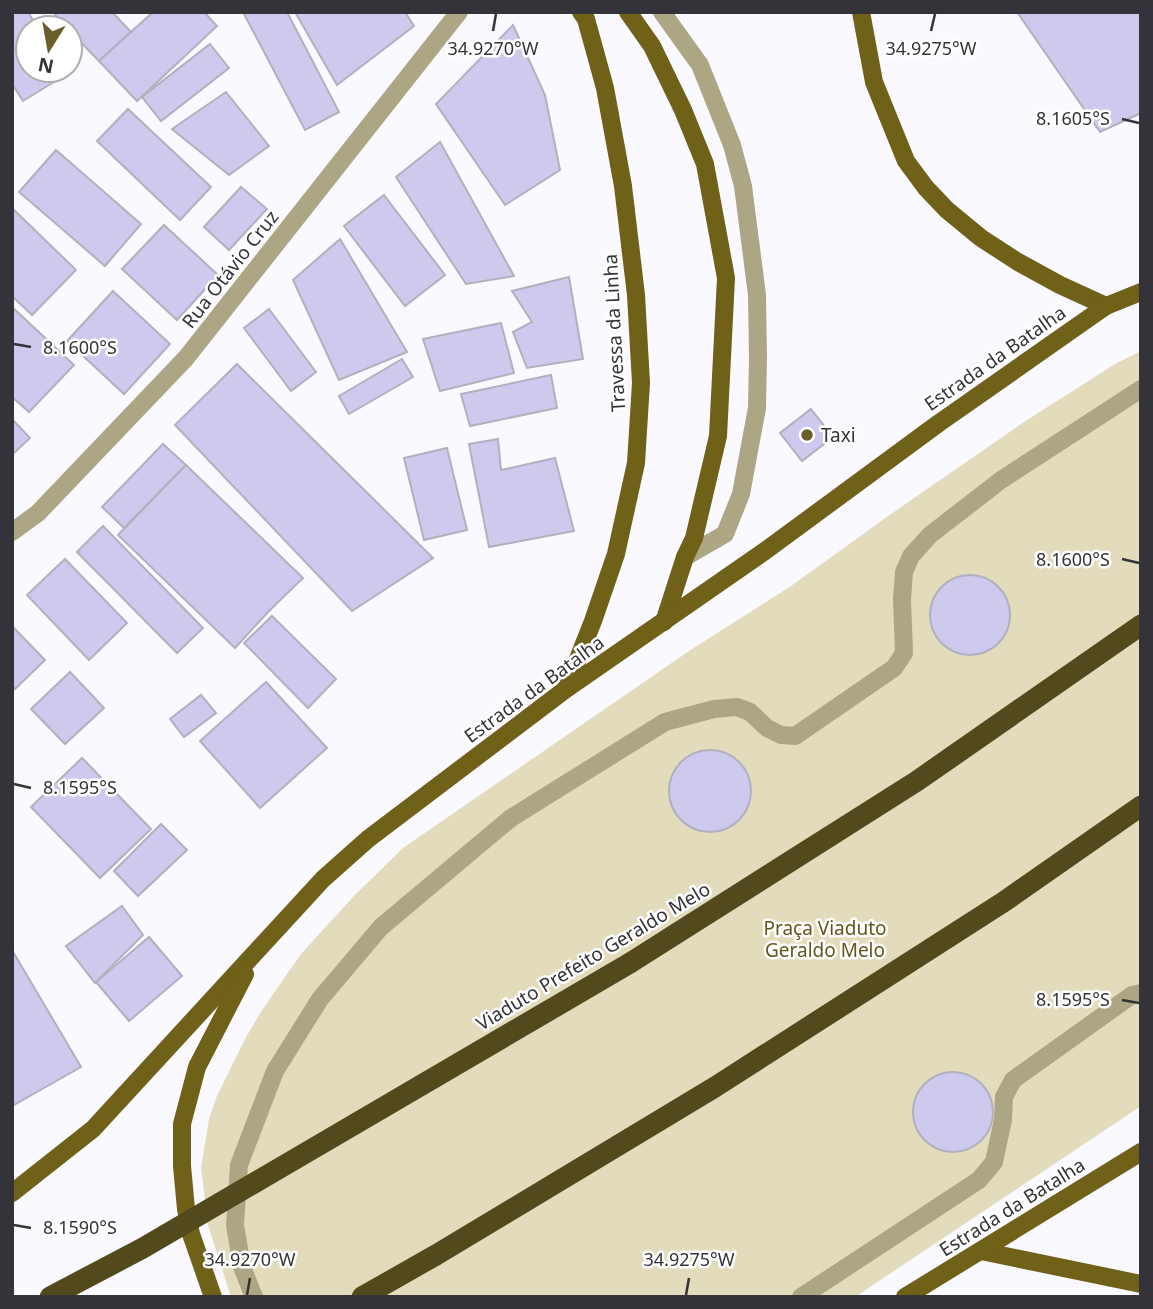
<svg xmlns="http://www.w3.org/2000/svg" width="1153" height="1309" viewBox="0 0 1153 1309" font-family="'Noto Sans',sans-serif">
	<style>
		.green { fill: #e2dcbc }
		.building { fill: #cdcaed; stroke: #b1b0be; stroke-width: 2 }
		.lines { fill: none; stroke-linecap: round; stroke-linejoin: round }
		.minor { stroke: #ada684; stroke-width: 18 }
		.major { stroke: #6f6117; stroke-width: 18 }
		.highway { stroke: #52491c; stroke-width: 21 }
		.highway-bridge { stroke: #52491c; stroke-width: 21 }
		.ticks { fill: none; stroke: #343339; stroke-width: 2.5 }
		.poi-dot { fill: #695e2b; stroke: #fff; stroke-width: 2.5 }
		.labels { text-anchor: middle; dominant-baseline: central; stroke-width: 5; stroke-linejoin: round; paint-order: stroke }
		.street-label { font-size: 19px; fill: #343339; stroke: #fff }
		.poi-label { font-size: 19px; fill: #343339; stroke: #fff; text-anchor: start }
		.park-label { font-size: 19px; fill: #61561c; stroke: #fff }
		.ticks-label { font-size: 18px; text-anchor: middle; fill: #343339; stroke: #fff; stroke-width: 5; stroke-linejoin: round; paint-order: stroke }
	</style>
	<rect width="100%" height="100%" fill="#f9f9ff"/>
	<polygon class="green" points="1141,351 1141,1106 855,1297 231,1297 208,1225 201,1168 209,1119 217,1096 245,1039 262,1010 301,954 353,897 403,848 689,651 791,586 891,514 1024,422 1115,364"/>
	<g class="building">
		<polygon points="12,12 28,12 38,28 28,28 28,70 65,70 67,74 23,101 12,84"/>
		<polygon points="57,12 112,12 131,32 99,61 70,31 70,28 67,28 55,15"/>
		<polygon points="153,12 204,12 217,26 137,101 99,61"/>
		<polygon points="243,12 287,12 339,112 305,130"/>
		<polygon points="295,12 405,12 414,26 337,85"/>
		<polygon points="1017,12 1141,12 1141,113 1100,132"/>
		<polygon points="513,25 545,95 560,170 505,205 436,104"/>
		<polygon points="210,44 229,68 161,121 142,97"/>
		<polygon points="226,92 269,146 229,175 172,129"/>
		<polygon points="128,109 211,187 180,220 97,141"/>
		<polygon points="440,142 514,276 466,284 396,177"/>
		<polygon points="56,150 141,224 105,266 19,192"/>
		<polygon points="241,187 267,209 229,250 204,227"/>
		<polygon points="384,195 445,275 405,306 344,226"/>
		<polygon points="12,208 76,270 32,315 12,296"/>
		<polygon points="164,225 218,275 177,320 122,269"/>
		<polygon points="340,239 407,352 339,380 293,280"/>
		<polygon points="569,277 583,359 527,368 513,332 532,322 512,291"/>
		<polygon points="113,291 170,344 124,394 67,341"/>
		<polygon points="12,307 74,365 29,412 12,397"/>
		<polygon points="269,309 316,372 291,391 244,328"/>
		<polygon points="501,323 514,373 440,391 423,339"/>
		<polygon points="402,359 413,377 349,414 339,396"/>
		<polygon points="237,364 433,558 352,611 175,425"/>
		<polygon points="551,375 557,408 470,426 461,394"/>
		<polygon points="811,409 833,437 802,461 780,433"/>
		<polygon points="12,419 30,438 12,455"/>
		<polygon points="498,439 501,470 555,458 574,531 489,547 469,444"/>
		<polygon points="163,444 186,465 124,528 102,507"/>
		<polygon points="447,448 467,530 424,540 404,458"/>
		<polygon points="186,465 303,578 269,611 235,648 118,535"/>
		<polygon points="103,526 203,628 177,653 77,552"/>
		<polygon points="65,559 127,623 89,660 27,595"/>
		<circle cx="970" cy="615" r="40"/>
		<polygon points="272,616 336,679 308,708 244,643"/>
		<polygon points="12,626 45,660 15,689 12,686"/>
		<polygon points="70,672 104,708 65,744 31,709"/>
		<polygon points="266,682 327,748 260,808 200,741"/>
		<polygon points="201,695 216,713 184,737 170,719"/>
		<circle cx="710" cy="791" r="41"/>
		<polygon points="82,758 151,829 100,878 31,807"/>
		<polygon points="161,824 187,850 138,896 114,871"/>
		<polygon points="122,906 143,935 95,983 66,946"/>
		<polygon points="149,937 182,976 129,1021 96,982"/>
		<polygon points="12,950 81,1067 12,1106"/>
		<circle cx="953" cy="1112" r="40"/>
	</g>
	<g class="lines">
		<g class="minor">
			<polyline points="662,12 700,65 732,145 743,186 757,295 758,358 757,408 741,494 725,534 685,557"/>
			<polyline points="12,532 38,513 186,358 459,12"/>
			<polyline points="254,1297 242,1267 235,1225 239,1165 275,1071 320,999 381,927 511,818 665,722 714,709 737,707 750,712 767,728 781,735 795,736 894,668 904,653 902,599 904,572 911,556 930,535 1001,480 1141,389"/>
			<polyline points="801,1297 979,1180 994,1162 1003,1120 1004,1097 1013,1080 1132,995 1141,993"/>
		</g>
		<g class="major">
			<polyline points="628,12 652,46 683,110 705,164 726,278 718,436 694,538 685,557 664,622"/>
			<polyline points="861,12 874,82 906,161 926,188 947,210 981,238 1018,262 1060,285 1106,306"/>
			<polyline points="566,689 593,621 616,554 636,463 641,383 636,295 623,186 605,88 586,19 581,12"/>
			<polyline points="12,1193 93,1129 323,879 368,839 566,689 765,551 939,423 1106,306 1141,292"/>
			<polyline points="981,1251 1141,1284"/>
			<polyline points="213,1297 191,1234 186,1209 182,1166 182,1124 197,1067 245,974"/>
			<polyline points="905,1297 1141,1152"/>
		</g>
		<g class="highway">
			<polyline points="630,963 917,781 1141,625"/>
			<polyline points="362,1297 436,1255 715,1087 1005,901 1141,806"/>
		</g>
		<polyline class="highway-bridge" points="50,1297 143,1248 630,963"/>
	</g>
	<path class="ticks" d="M 493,31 L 496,14M 931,31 L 935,14M 1122,119 L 1139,123M 14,344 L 31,347M 1122,559 L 1139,563M 14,784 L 31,788M 1122,1000 L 1139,1003M 14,1225 L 31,1228M 247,1295 L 250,1278M 686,1295 L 689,1278"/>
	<circle class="poi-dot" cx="807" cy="435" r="7"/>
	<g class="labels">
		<g class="street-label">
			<text transform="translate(230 269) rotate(-52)">Rua Otávio Cruz</text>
			<text transform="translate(614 333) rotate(-93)">Travessa da Linha</text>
			<text transform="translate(995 358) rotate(-35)">Estrada da Batalha</text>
			<text transform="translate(534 689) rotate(-36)">Estrada da Batalha</text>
			<text transform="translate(593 956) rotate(-31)">Viaduto Prefeito Geraldo Melo</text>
			<text transform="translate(1012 1207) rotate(-32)">Estrada da Batalha</text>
		</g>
		<g class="poi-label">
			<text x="821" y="435">Taxi</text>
		</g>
		<g class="park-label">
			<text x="825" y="928">Praça Viaduto<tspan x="825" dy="22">Geraldo Melo</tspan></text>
		</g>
	</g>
	<g class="ticks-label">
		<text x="493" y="55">34.9270°W</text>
		<text x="931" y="55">34.9275°W</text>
		<text x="1073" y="125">8.1605°S</text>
		<text x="80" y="354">8.1600°S</text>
		<text x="1073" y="566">8.1600°S</text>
		<text x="80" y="794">8.1595°S</text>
		<text x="1073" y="1006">8.1595°S</text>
		<text x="80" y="1234">8.1590°S</text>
		<text x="250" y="1266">34.9270°W</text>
		<text x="689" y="1266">34.9275°W</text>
	</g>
	<rect width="1153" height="1309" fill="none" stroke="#343339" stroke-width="28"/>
	<g transform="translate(49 49) rotate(191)"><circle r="33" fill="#ffffff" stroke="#aeadb0" stroke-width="2"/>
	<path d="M0-5L12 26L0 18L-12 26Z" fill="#695e2b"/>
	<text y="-10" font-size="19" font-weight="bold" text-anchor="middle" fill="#343339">N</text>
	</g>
</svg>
